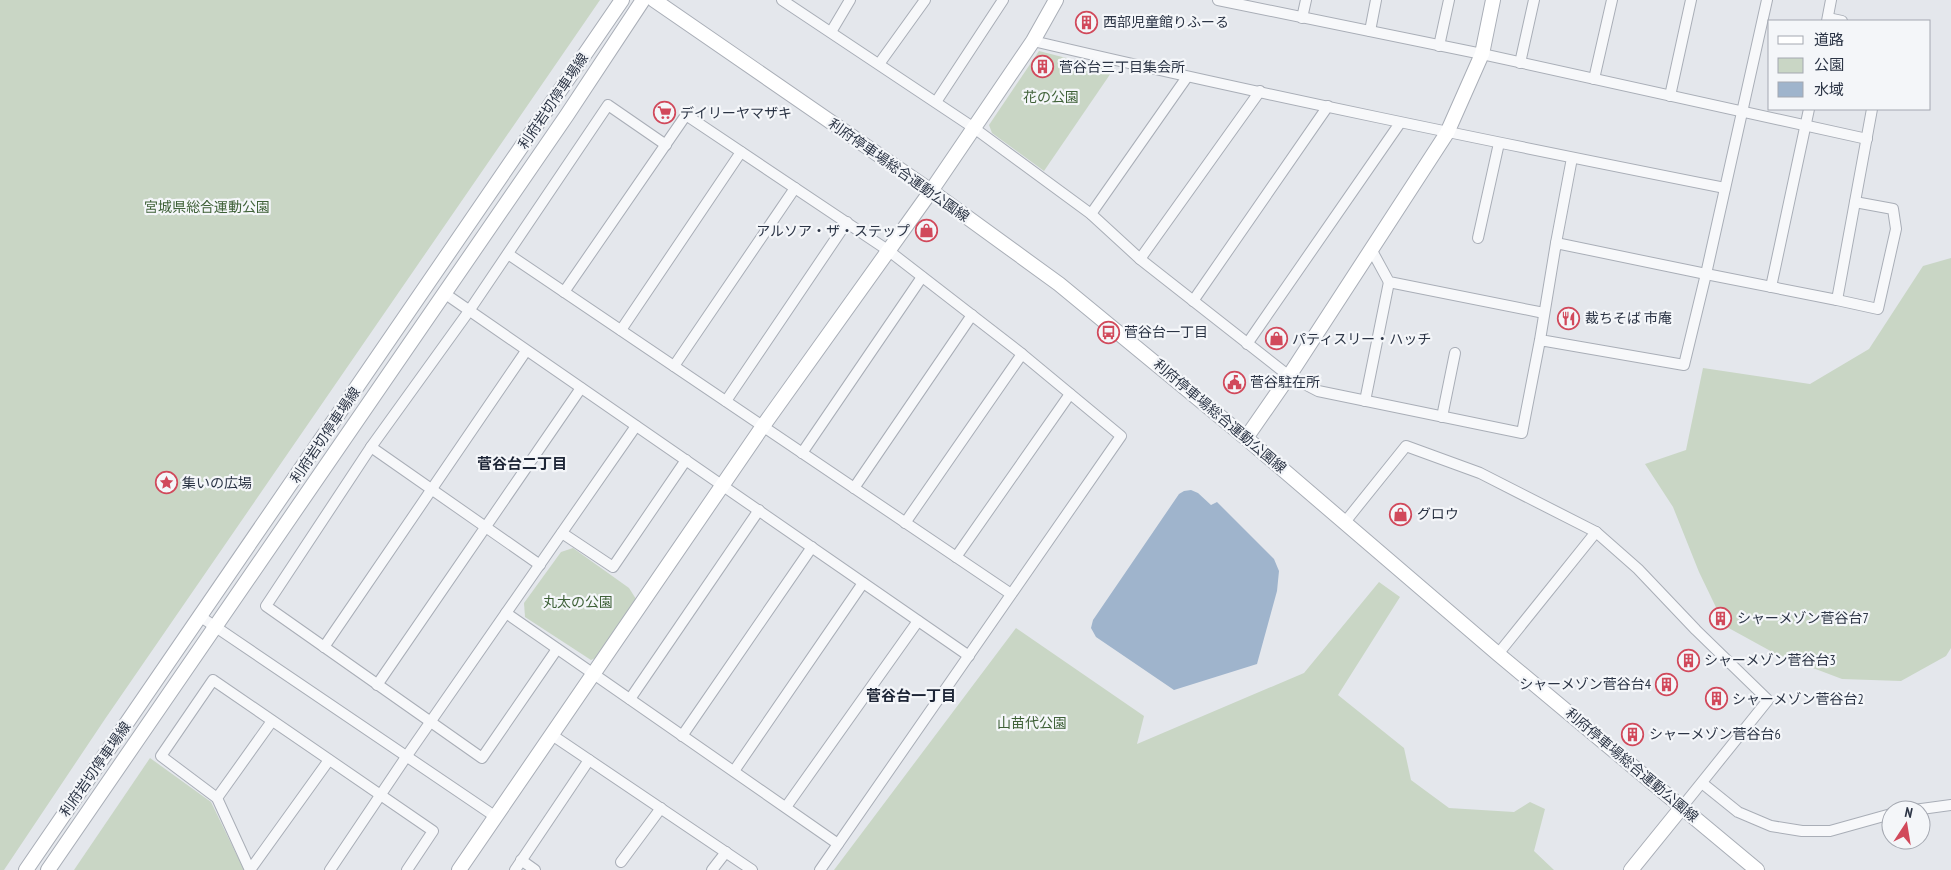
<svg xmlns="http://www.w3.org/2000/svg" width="1951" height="870" viewBox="0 0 1951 870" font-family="'PT Sans Narrow','Noto Sans JP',sans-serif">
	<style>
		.green { fill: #c9d6c5 }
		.water { fill: #9fb4cc }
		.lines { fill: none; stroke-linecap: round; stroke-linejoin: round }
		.street-casing { stroke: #a9aeb7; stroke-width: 12 }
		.secondary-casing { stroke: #a9aeb7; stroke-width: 16 }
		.street { stroke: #f7f8fa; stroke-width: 10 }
		.secondary { stroke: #fff; stroke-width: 14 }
		.labels { text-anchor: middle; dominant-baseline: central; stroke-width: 4.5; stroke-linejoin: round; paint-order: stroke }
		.poi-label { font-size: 14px; fill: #2b3445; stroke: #f4f6f9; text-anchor: start }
		.park-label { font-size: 14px; fill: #3f6138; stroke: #f4f6f9 }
		.street-label { font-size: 14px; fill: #2b3445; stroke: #f4f6f9 }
		.neighbourhood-label { font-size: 15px; font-weight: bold; fill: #1d2536; stroke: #f4f6f9 }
	</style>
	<rect width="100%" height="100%" fill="#e4e7ec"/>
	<g class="green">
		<polygon points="0,0 600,0 105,719 4,870 0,870"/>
		<polygon points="1039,51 1113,70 1044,171 992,133 989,125"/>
		<polygon points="1951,258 1951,648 1946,656 1901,681 1842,679 1776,654 1725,626 1699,572 1673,507 1645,464 1686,450 1703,368 1810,384 1869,349 1923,266"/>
		<polygon points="573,548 629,588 636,599 600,656 591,660 525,617 524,603 561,552"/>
		<polygon points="1379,582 1400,597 1338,695 1404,748 1411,780 1449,808 1514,812 1530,802 1545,809 1534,851 1554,870 834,870 1016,628 1144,716 1137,744 1304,673"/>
		<polygon points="150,758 211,802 244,870 74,870"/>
	</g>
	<polygon class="water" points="1191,490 1198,493 1211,505 1217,502 1274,559 1279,571 1277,591 1257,664 1174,690 1096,637 1091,628 1093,620 1179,494 1184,491"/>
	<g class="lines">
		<defs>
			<g id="street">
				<polyline points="782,0 974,128 1091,214 1140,259 1289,376 1318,391 1522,433 1540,340 1556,243 1706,274 1684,365 1540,340"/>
				<polyline points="1218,0 1482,54 1867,139"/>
				<polyline points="1767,0 1706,274 1837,300 1872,109"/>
				<polyline points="1302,18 1306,0"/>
				<polyline points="1828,18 1842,21"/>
				<polyline points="1827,21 1831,0"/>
				<polyline points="1370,31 1376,0"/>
				<polyline points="831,32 850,0"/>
				<path d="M 1033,41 C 1263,95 1494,142 1725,188"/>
				<polyline points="1439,46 1449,0"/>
				<polyline points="1520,63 1534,0"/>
				<polyline points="879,64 925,0"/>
				<polyline points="1594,79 1612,0"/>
				<polyline points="1670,96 1691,0"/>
				<polyline points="936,102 1003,0"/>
				<polyline points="1091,214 1187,77"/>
				<polyline points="1478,238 1499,143"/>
				<polyline points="1556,243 1572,158"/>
				<polyline points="1371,249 1389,282 1544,313"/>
				<polyline points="508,254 1011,594"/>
				<polyline points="1140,259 1260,91"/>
				<polyline points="1771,287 1809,109"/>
				<polyline points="564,292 686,115 889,251 1022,354 1121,436 820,870"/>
				<polyline points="444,293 969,656"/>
				<polyline points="1837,300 1878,309 1896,229 1893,209 1855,202"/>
				<polyline points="1193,301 1328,106"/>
				<polyline points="621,330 741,152"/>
				<polyline points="1247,344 1400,123"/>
				<polyline points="674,366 795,188"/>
				<polyline points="726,401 847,222"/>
				<polyline points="1365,401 1389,282"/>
				<polyline points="1442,417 1455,353"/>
				<polyline points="371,447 540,565"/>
				<polyline points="802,453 922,277"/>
				<polyline points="854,488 972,315"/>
				<polyline points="1345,522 1406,446 1480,473 1596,532 1638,569 1696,630 1768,700 1682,807"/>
				<polyline points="905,523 1022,354"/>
				<polyline points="562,533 613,567 686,460"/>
				<polyline points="956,557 1070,394"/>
				<polyline points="506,613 838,844"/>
				<polyline points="201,617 496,817"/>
				<polyline points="324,647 526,351"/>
				<polyline points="557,649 482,758 266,606 371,447 469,311 608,105 666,145"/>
				<polyline points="1498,654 1596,532"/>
				<polyline points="377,685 581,388"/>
				<polyline points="630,699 759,510"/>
				<polyline points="552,735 752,870"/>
				<polyline points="682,736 812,547"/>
				<polyline points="734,771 863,583"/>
				<polyline points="1702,783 1738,812 1771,826 1802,831 1830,831 1891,814"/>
				<polyline points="217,798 272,721"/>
				<polyline points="786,807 918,621"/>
				<polyline points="1914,810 1951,805"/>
				<polyline points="521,860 535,870"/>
				<polyline points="621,862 661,808"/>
				<polyline points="250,870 217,798 161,756 213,680 433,831 407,870"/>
				<polyline points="250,870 329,760"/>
				<polyline points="330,870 406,757 636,426"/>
				<polyline points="515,870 589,760"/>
				<polyline points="712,870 726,852"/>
			</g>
			<g id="secondary">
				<polyline points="654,0 931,191 1059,284 1246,438 1498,654 1757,870"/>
				<polyline points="1246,438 1289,376 1447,133 1482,54 1493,0"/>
				<polyline points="26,870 622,0"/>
				<polyline points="48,870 567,115 643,0"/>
				<polyline points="459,870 763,426 931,191 1033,41 1056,0"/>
				<polyline points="1631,870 1682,807"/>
			</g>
		</defs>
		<use href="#street" class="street-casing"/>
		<use href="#secondary" class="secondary-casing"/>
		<use href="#street" class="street"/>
		<use href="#secondary" class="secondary"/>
	</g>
	<defs>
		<symbol id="building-ring" viewBox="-11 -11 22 22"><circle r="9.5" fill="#f4f6f9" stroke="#d1495b" stroke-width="1.5"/><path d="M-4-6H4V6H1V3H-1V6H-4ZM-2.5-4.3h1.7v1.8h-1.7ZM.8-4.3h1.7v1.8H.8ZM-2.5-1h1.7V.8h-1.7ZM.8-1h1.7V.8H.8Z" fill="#d1495b"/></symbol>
		<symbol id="supermarket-ring" viewBox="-11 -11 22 22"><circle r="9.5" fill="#f4f6f9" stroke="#d1495b" stroke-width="1.5"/><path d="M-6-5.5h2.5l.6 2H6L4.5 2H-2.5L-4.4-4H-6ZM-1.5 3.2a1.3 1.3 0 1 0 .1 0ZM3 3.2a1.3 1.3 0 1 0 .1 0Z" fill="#d1495b"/></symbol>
		<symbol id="shop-ring" viewBox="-11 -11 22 22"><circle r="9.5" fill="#f4f6f9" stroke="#d1495b" stroke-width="1.5"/><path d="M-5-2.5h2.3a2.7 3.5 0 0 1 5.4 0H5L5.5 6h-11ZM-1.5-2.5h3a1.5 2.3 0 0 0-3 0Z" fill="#d1495b"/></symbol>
		<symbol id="restaurant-ring" viewBox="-11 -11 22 22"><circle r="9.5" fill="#f4f6f9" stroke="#d1495b" stroke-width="1.5"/><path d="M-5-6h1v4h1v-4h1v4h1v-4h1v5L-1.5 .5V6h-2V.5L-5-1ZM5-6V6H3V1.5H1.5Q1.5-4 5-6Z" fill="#d1495b"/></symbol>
		<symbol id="bus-ring" viewBox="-11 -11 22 22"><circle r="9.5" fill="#f4f6f9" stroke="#d1495b" stroke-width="1.5"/><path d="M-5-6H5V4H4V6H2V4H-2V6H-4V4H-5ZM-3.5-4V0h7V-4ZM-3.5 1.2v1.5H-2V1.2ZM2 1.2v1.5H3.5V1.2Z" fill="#d1495b"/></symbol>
		<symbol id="civic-ring" viewBox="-11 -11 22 22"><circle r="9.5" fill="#f4f6f9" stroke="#d1495b" stroke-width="1.5"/><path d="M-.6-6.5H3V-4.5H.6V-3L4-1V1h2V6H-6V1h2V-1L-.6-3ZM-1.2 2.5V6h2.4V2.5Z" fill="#d1495b"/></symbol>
		<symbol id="sight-ring" viewBox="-11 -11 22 22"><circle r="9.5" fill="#f4f6f9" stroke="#d1495b" stroke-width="1.5"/><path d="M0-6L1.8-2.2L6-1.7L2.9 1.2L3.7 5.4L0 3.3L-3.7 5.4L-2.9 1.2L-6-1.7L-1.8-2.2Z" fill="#d1495b"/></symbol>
	</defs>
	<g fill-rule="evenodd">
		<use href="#building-ring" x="1074" y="10" width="25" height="25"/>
		<use href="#building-ring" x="1030" y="54" width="25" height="25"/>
		<use href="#supermarket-ring" x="652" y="100" width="25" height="25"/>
		<use href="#shop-ring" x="914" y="218" width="25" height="25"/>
		<use href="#restaurant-ring" x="1556" y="306" width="25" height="25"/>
		<use href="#bus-ring" x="1096" y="320" width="25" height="25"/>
		<use href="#shop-ring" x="1264" y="326" width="25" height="25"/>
		<use href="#civic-ring" x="1222" y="370" width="25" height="25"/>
		<use href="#sight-ring" x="154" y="470" width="25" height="25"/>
		<use href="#shop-ring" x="1388" y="502" width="25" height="25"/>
		<use href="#building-ring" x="1708" y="606" width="25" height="25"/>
		<use href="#building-ring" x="1676" y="648" width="25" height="25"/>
		<use href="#building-ring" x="1654" y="672" width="25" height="25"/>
		<use href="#building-ring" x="1704" y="686" width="25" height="25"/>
		<use href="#building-ring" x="1620" y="722" width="25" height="25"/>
	</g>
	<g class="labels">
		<g class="poi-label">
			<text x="1103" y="22">西部児童館りふーる</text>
			<text x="1059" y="67">菅谷台三丁目集会所</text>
			<text x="680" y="113">デイリーヤマザキ</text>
			<text x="910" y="231" text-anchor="end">アルソア・ザ・ステップ</text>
			<text x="1585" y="318">裁ちそば 市庵</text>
			<text x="1124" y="332">菅谷台一丁目</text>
			<text x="1292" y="339">パティスリー・ハッチ</text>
			<text x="1250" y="382">菅谷駐在所</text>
			<text x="182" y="483">集いの広場</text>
			<text x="1417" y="514">グロウ</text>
			<text x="1737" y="618">シャーメゾン菅谷台7</text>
			<text x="1704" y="660">シャーメゾン菅谷台3</text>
			<text x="1651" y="684" text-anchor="end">シャーメゾン菅谷台4</text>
			<text x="1732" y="699">シャーメゾン菅谷台2</text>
			<text x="1649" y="734">シャーメゾン菅谷台6</text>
		</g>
		<g class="park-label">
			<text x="1051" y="97">花の公園</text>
			<text x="207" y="207">宮城県総合運動公園</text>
			<text x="578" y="602">丸太の公園</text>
			<text x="1032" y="723">山苗代公園</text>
		</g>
		<g class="street-label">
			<text transform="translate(553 101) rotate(-56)">利府岩切停車場線</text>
			<text transform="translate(899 170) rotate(35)">利府停車場総合運動公園線</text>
			<text transform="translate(1220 416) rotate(40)">利府停車場総合運動公園線</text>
			<text transform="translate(325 435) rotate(-56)">利府岩切停車場線</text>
			<text transform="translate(1632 765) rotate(40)">利府停車場総合運動公園線</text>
			<text transform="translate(95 769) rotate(-55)">利府岩切停車場線</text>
		</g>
		<g class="neighbourhood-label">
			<text x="522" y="463">菅谷台二丁目</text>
			<text x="911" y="695">菅谷台一丁目</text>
		</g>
	</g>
	<rect x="1768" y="20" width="162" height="90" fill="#f4f6f9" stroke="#a4a8b1"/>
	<rect x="1778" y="36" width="25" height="8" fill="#ffffff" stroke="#a4a8b1"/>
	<text x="1814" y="45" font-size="15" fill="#2b3445">道路</text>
	<rect x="1778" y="58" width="25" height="15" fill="#c9d6c5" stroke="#a4a8b1"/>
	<text x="1814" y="70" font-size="15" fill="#2b3445">公園</text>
	<rect x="1778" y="82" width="25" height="15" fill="#9fb4cc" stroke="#a4a8b1"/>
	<text x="1814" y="95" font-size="15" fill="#2b3445">水域</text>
	<g transform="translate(1906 825) rotate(12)"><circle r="24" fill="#f4f6f9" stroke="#a4a8b1"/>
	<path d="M0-4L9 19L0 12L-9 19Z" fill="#d1495b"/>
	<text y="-8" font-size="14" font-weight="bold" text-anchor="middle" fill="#2b3445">N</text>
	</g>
</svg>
